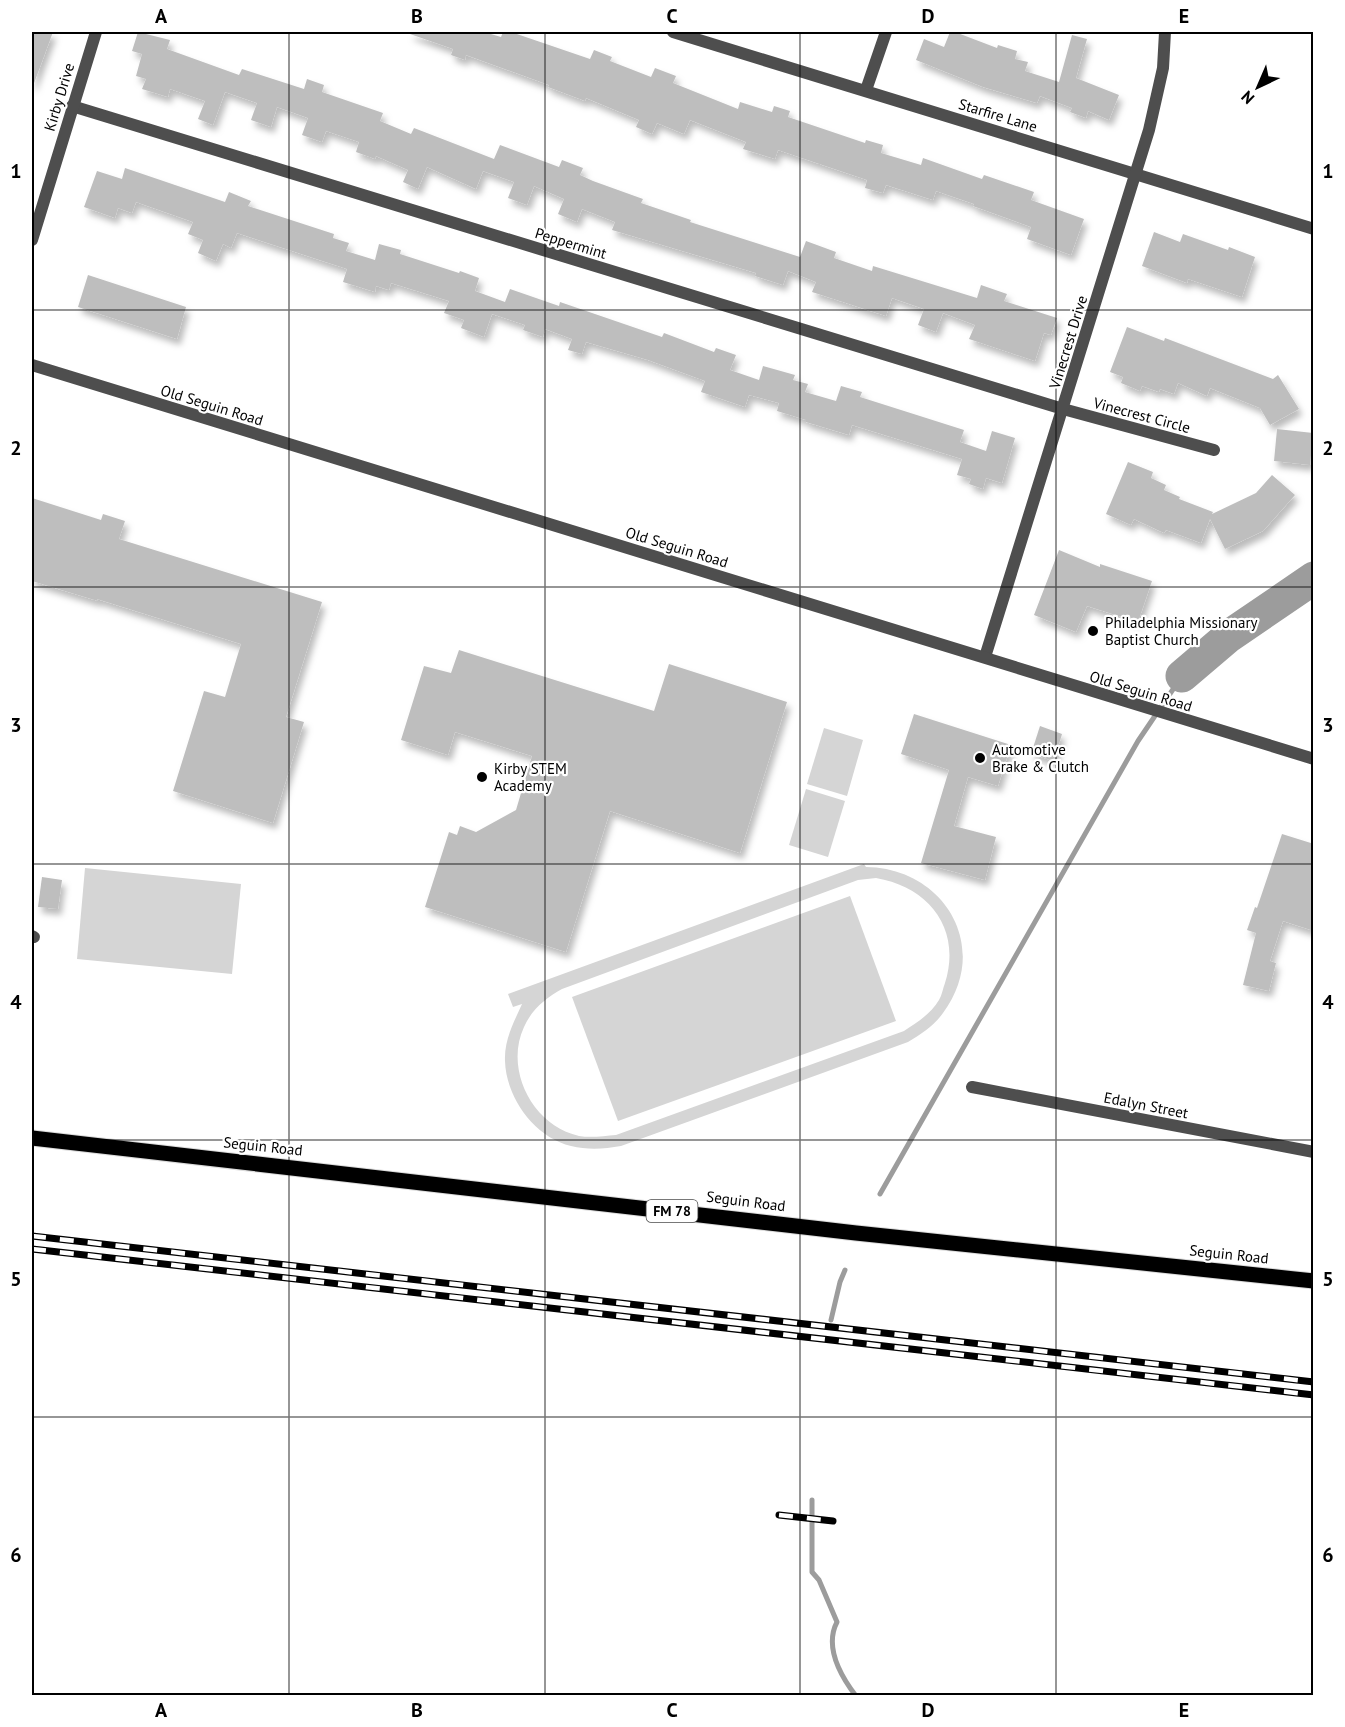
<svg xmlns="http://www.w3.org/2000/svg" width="1345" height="1727" viewBox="0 0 1345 1727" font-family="'PT Sans',sans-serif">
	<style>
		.green { fill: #d5d5d5; fill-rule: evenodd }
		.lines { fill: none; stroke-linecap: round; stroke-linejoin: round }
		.stream { stroke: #9c9c9c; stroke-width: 5 }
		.river { stroke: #9c9c9c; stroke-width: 33 }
		.building { fill: #bebebe; filter: url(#shadow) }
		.primary-casing { stroke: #dbdbdb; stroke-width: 17 }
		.minor { stroke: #4e4e4e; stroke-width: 12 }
		.tertiary { stroke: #4e4e4e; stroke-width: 12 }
		.primary { stroke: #000; stroke-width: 15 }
		.rail-casing { stroke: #000; stroke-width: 7 }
		.rail { stroke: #fff; stroke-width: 4.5; stroke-dasharray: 14; stroke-linecap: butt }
		.grid { fill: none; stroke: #000; stroke-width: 1.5; stroke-opacity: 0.55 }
		.poi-dot { fill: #000; stroke: #fff; stroke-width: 2 }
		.labels { text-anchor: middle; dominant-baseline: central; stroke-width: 4.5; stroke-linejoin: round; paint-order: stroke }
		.shield { fill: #fff; stroke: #4c4c4c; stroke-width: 1.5 }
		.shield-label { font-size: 14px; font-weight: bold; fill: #000 }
		.street-label { font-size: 15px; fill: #000; stroke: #fff }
		.poi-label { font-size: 15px; fill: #000; stroke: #fff; text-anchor: start }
		.neatline { fill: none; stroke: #000; stroke-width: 2 }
		.grid-label { font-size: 20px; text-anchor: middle; font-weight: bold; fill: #000 }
	</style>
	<defs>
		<filter id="shadow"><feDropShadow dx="3.5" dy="6" stdDeviation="3" flood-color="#0004"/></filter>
	</defs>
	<rect width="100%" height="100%" fill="#fff"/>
	<g class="green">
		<polygon points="824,728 863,740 847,796 807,784"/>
		<polygon points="806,789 845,801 828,857 789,845"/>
		<path d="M 864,864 L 866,867 C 944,868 992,947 943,1013 C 934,1026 921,1034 908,1042 L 621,1146 C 604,1149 588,1150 571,1146 C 534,1137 506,1097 505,1061 C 504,1040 514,1022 522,1004 L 513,1007 L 508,994 ZM 876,878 C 929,887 962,929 945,983 C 943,988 942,995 939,1000 C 931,1014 916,1023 904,1031 L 616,1135 C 604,1136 591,1138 579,1136 C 533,1126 504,1070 524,1027 C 532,1009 546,998 562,989 L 858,880 Z"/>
		<polygon points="85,868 241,884 232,974 77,959"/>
		<polygon points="850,896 896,1021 618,1121 572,997"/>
	</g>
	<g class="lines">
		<g class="stream">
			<polyline points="880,1194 1138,741 1182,676"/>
			<polyline points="831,1320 840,1282 845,1270"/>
			<path d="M 812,1500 L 812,1572 L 819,1580 L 837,1622 C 824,1647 840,1675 856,1696"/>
		</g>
		<polyline class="river" points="1182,676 1229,636 1314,578"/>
	</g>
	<g class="building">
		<polygon points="32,32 53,32 33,86 32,85"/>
		<polygon points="138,32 170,40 167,49 239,75 242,69 304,89 307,79 324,85 322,92 383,113 380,121 411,134 414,128 494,159 500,145 559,167 562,160 583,168 580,175 593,181 643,199 641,203 691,220 690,222 800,257 806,241 836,252 834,258 872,271 873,266 977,298 981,285 1007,294 1004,301 1057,318 1051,335 1044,333 1035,361 969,339 975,325 943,313 936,332 918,325 924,309 892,298 886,316 812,292 816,282 788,271 783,285 755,276 756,273 612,230 615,222 582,209 577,222 558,214 564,199 534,186 527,205 508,198 514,182 483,171 476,189 427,167 418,189 403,182 408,170 376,156 375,159 356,152 359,142 326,131 322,142 302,135 308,118 277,107 271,127 251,120 257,103 225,92 213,125 198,119 205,101 170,89 168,97 142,89 146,79 136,76 142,54 132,51"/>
		<polygon points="410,32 484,32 501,37 503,32 511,32 590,59 594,50 612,57 610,61 651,77 655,68 676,76 673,83 738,109 740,102 772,112 774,106 790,111 788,117 865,143 866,140 883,145 881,153 921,165 923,158 982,179 984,175 1034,192 1031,200 1084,219 1071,255 1027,239 1031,227 973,206 974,204 936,191 933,200 886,185 883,193 865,188 867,180 778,150 775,159 743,149 746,142 690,120 684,134 657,123 652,134 636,127 639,120 586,98 585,101 548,87 549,85 466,55 465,60 451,55 453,49 410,34"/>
		<polygon points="950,32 955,32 997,48 998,45 1017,51 1015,59 1028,62 1025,71 1059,82 1072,35 1087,39 1076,78 1119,95 1109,120 1088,111 1086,118 1070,112 1072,108 1040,96 1037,103 983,87 916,60 924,39 944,47"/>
		<polygon points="125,168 225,202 229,192 251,201 248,206 334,234 333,238 349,243 346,251 375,260 379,244 401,250 400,254 459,273 460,271 479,278 475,291 505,302 510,289 559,306 560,302 662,337 664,333 714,352 716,348 736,355 730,370 759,380 763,366 795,375 793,380 808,384 805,392 836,401 841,386 862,392 860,397 964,430 960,442 986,451 992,431 1015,438 1002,483 986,478 983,489 969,484 971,479 957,475 962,459 852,425 849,435 806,422 806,420 777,411 779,403 749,395 745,407 701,392 705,381 648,360 586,342 582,354 568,350 572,339 545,329 543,337 523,330 525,325 492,314 484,337 461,328 464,320 444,313 449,301 391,283 389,290 376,286 375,292 343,282 347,269 237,233 231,248 223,244 216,261 198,253 203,240 188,234 193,222 136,202 132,213 118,208 115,218 84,207 97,171 122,179"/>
		<polygon points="1154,232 1180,242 1183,234 1228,250 1229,247 1255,257 1242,297 1188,279 1187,283 1142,266"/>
		<polygon points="88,275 186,307 177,339 78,307"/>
		<polygon points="1127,327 1164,341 1165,338 1273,379 1278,375 1299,409 1270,425 1260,408 1210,388 1207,396 1178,383 1174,394 1160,389 1159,392 1142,386 1140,391 1121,383 1123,377 1110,372"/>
		<polygon points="1277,429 1313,433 1310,465 1274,461"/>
		<polygon points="1128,462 1153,472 1151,478 1166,485 1164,490 1180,497 1179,499 1213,512 1212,514 1256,493 1272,475 1295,495 1263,531 1225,549 1210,519 1201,543 1166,530 1164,533 1134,519 1131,525 1106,514"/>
		<polygon points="32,498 101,520 103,514 125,521 119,539 322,602 286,717 304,722 273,823 173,791 204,691 225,697 241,644 97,599 98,601 32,581"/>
		<polygon points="1059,550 1100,567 1100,564 1152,581 1138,622 1087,606 1076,632 1034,615"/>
		<polygon points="459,650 654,711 669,664 787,702 740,853 610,811 566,952 425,907 449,832 457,835 460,826 476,832 516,810 532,756 455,732 448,755 401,740 424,666 451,673"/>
		<polygon points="914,714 1011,745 998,786 968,777 954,826 996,837 985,880 921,863 949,770 901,754"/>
		<polygon points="1040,726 1062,734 1054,761 1031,754"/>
		<polygon points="1282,834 1314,844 1314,931 1283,921 1270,961 1276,963 1269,991 1243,985 1256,933 1247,930 1255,907 1257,908"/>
		<polygon points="42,877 62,880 58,909 38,907"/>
	</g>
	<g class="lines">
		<defs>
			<polyline id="primary" points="32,1138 856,1233 1314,1281"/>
		</defs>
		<use href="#primary" class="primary-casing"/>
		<g class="minor">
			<polyline points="673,32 1314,229"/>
			<polyline points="866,90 886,32"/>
			<polyline points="72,106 1063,409 1214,450"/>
			<polyline points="32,240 96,32"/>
			<polyline points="985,657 1149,130 1163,68 1165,32"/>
			<polyline points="32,936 34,937"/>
			<polyline points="972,1087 1314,1152"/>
		</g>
		<polyline class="tertiary" points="32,365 1314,759"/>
		<use href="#primary" class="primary"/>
		<defs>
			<g id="rail">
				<polyline points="32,1236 1314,1382"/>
				<polyline points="32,1249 1314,1395"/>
				<polyline points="779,1515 833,1521"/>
			</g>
		</defs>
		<use href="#rail" class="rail-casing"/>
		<use href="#rail" class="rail"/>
	</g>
	<path class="grid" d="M 289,32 L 289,1696M 545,32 L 545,1696M 800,32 L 800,1696M 1056,32 L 1056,1696M 32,310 L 1314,310M 32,587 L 1314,587M 32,864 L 1314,864M 32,1140 L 1314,1140M 32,1417 L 1314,1417"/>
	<g class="poi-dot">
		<circle cx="1093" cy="631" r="6"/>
		<circle cx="980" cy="758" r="6"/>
		<circle cx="482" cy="777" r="6"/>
	</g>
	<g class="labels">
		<rect class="shield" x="646.5" y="1200" width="51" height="22" rx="4.5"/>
		<g class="shield-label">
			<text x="672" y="1211">FM 78</text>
		</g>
		<g class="street-label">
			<text transform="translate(59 97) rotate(-73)">Kirby Drive</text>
			<text transform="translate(998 115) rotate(17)">Starfire Lane</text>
			<text transform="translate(571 243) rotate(17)">Peppermint</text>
			<text transform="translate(1068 342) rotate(-73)">Vinecrest Drive</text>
			<text transform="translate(212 405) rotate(17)">Old Seguin Road</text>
			<text transform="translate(1142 415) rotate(15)">Vinecrest Circle</text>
			<text transform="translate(677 547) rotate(17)">Old Seguin Road</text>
			<text transform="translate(1141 691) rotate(17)">Old Seguin Road</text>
			<text transform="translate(1146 1105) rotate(11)">Edalyn Street</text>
			<text transform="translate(263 1146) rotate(6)">Seguin Road</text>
			<text transform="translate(746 1201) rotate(7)">Seguin Road</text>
			<text transform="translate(1229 1254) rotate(6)">Seguin Road</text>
		</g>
		<g class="poi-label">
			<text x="1105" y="622">Philadelphia Missionary<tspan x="1105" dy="17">Baptist Church</tspan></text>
			<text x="992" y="749">Automotive<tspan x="992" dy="17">Brake &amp; Clutch</tspan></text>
			<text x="494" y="768">Kirby STEM<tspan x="494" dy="17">Academy</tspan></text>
		</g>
	</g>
	<rect width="1345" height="1727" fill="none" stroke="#ffffff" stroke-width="66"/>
	<g transform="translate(1258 87) rotate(224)" stroke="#ffffff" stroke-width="4.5" paint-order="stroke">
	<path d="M0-4.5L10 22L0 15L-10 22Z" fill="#000000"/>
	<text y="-9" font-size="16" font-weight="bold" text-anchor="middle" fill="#000000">N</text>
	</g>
	<rect x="33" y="33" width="1279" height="1661" class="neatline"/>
	<g class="grid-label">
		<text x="161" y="23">A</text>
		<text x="417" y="23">B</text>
		<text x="672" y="23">C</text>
		<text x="928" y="23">D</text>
		<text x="1184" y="23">E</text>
		<text x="16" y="178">1</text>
		<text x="1328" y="178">1</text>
		<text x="16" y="455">2</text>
		<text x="1328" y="455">2</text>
		<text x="16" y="732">3</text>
		<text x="1328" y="732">3</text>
		<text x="16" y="1009">4</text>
		<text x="1328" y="1009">4</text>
		<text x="16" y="1286">5</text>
		<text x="1328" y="1286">5</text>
		<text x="16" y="1562">6</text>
		<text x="1328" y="1562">6</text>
		<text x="161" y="1717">A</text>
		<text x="417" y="1717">B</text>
		<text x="672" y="1717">C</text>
		<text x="928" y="1717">D</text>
		<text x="1184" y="1717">E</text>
	</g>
</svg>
